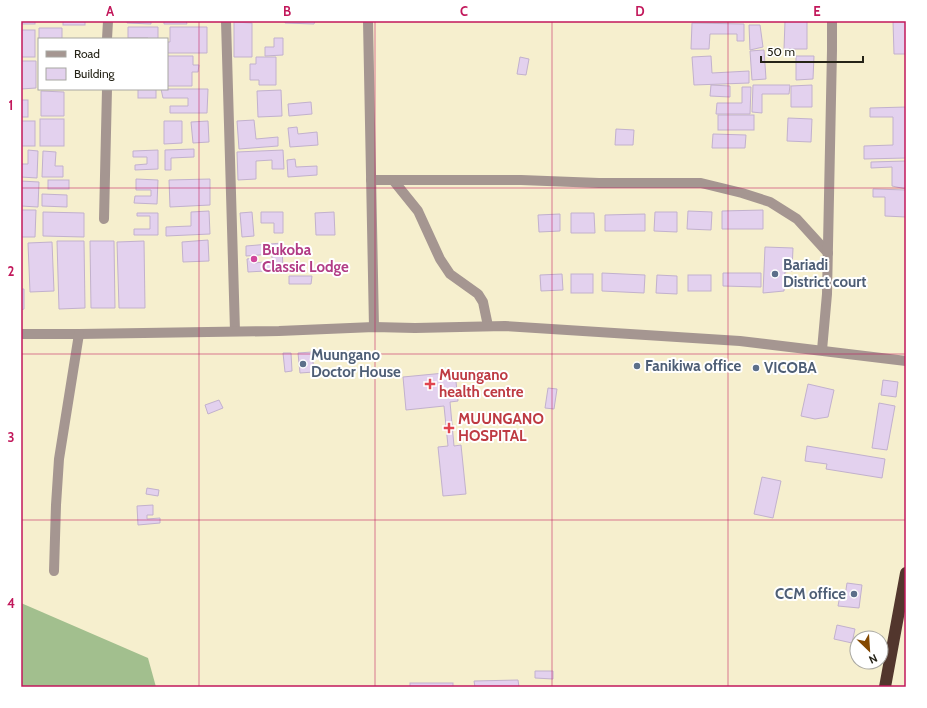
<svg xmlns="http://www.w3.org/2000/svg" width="927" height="708" viewBox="0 0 927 708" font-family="Cabin,sans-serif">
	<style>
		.forest { fill: #a2bf8e }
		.building { fill: #e3d1ee; stroke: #c2b1cd }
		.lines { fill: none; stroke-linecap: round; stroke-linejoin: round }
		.minor { stroke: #a59691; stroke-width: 10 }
		.highway { stroke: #52362d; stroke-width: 12 }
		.grid { fill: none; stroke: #c2185b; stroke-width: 1; stroke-opacity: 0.55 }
		.hotel-dot { fill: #d1479c; stroke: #fff; stroke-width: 1.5 }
		.service-dot { fill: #5c6f8a; stroke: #fff; stroke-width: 1.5 }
		.health-dot { fill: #e0444e; stroke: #fff; stroke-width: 1.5 }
		.labels { text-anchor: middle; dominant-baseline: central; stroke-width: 4; stroke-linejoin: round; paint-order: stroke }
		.hotel-label { font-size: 15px; font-weight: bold; fill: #b23c85; stroke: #fff; text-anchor: start }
		.service-label { font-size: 15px; font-weight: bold; fill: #4e5e75; stroke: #fff; text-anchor: start }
		.health-label { font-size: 15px; font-weight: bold; fill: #be3a42; stroke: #fff; text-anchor: start }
		.neatline { fill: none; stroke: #c2185b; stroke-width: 1.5 }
		.grid-label { font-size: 13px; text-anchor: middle; font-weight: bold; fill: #c2185b }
	</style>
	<rect width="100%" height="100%" fill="#f6efce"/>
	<polygon class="forest" points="21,603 148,658 156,687 21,687"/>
	<g class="building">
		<rect x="21" y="21" width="14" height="3"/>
		<rect x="63" y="21" width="22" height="4"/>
		<polygon points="127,21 151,21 151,24 127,23"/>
		<polygon points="164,21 186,21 187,24 164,24"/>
		<polygon points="285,21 315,21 314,24 285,23"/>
		<polygon points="785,21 807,21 807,49 784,49"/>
		<polygon points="893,21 906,21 906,54 894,54"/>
		<polygon points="234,22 252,23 252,57 234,57"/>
		<polygon points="692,23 744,24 744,41 737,41 737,34 710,34 709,49 691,49"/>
		<polygon points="749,25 760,25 763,47 750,50"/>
		<polygon points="128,27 158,27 158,39 148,39 148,38 128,38"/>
		<polygon points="170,27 207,27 207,53 167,53 167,42 170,42"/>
		<polygon points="39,28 62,28 62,39 39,39 39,57"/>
		<rect x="21" y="30" width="14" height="27"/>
		<polygon points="274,38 283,38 283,55 265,56 265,47 274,47"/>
		<polygon points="764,50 766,79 752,80 750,51"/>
		<polygon points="167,56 193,56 193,65 199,65 198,72 192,72 192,86 167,86"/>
		<polygon points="711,56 712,73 749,71 749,83 694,85 692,57"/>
		<polygon points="796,56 814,56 813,79 796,80"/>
		<polygon points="256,57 276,57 276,85 259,85 259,80 250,80 250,64 256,64"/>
		<polygon points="520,57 529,59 526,75 517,74"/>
		<polygon points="21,61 36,61 36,88 21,89"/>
		<polygon points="711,85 730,86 730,97 710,96"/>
		<polygon points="753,85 790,85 789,94 762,94 762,113 752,112"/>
		<polygon points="812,85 812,107 791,107 791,86"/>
		<polygon points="742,87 751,87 750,114 716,114 717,103 742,103"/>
		<rect x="138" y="89" width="18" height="9"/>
		<polygon points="161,89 208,89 207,113 170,113 170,106 188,106 188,98 163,98"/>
		<polygon points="281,90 282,116 258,117 257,91"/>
		<polygon points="41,91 64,92 64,116 41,116"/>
		<rect x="21" y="100" width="7" height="17"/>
		<polygon points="311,102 312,114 289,116 288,104"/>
		<polygon points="906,107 906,158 864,159 864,146 893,145 893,117 870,117 870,108"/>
		<rect x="718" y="115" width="36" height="15"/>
		<polygon points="788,118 812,119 811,142 787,141"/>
		<rect x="40" y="119" width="24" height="27"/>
		<polygon points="254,120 256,139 278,137 278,146 239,149 237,121"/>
		<rect x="21" y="121" width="14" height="25"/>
		<polygon points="164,121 182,121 182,143 164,144"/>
		<polygon points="208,121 209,142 193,143 191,122"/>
		<polygon points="297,127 298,134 317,132 318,145 290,147 288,128"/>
		<polygon points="616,129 634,130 633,145 615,145"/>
		<polygon points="713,134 746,135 745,148 712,148"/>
		<polygon points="194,149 194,157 171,158 171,170 165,170 165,150"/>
		<polygon points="28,150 38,151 37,178 21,177 21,164 28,164"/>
		<polygon points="158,150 158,169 135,170 135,165 147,164 147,157 133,157 133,151"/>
		<polygon points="283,150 284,169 272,169 272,160 256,161 256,179 238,180 237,152"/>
		<polygon points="43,151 56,152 55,166 63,166 63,177 42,177"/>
		<polygon points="295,159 296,167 317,166 317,175 288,177 287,160"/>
		<polygon points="906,161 906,189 892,186 892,167 871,168 871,162"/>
		<polygon points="136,179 158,180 157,204 134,203 135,196 151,196 151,190 136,190"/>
		<polygon points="210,179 210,205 170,207 169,180"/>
		<rect x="48" y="180" width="21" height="9"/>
		<polygon points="21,181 39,182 38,207 21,206"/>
		<polygon points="873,189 906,190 906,217 885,216 885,197 873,197"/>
		<polygon points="42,194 67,195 67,207 42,206"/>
		<polygon points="21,210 36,210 35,237 21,237"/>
		<polygon points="763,210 763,229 722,229 722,211"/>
		<polygon points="209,211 210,234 166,236 166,227 191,226 191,212"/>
		<polygon points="688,211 712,212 711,230 687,229"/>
		<polygon points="43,212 84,213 84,237 43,236"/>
		<polygon points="252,212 254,236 242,237 240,213"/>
		<polygon points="261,212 283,212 283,233 274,233 274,223 261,223"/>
		<polygon points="334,212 335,235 316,235 315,213"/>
		<polygon points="655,212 677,212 677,232 654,231"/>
		<polygon points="137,213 158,213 158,235 134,235 134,229 150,229 150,216 137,216"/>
		<polygon points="571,213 594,213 595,233 571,233"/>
		<polygon points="560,214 560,231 539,232 538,215"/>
		<polygon points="645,214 645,231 605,231 605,215"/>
		<polygon points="208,240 209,261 183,262 182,242"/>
		<polygon points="57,241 84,241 85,308 59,309"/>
		<polygon points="90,241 114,241 115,308 91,308"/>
		<polygon points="144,241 145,308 119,308 117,242"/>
		<polygon points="52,242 54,291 30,292 28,243"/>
		<polygon points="282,243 283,270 248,272 247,259 254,258 255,263 272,261 272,254 246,256 246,246"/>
		<polygon points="765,247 793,248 792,271 785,272 784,291 763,293"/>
		<polygon points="602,273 645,275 644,293 602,291"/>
		<polygon points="723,273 761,273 761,287 723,286"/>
		<polygon points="562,274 563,290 541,291 540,275"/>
		<rect x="571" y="274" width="22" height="19"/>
		<polygon points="657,275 677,276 677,294 656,293"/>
		<rect x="688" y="275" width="23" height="16"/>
		<polygon points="289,276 312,276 311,284 289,284"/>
		<polygon points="21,289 24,289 24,309 21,310"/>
		<polygon points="312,352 314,372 300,373 298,353"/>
		<polygon points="283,353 291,353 292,371 285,372"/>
		<polygon points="455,372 458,401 450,402 454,446 461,445 466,494 443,496 438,447 448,446 444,406 406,410 403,377"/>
		<polygon points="883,380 898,382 896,397 881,395"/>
		<polygon points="808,384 834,390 828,417 815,419 801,416"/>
		<polygon points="548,388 557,389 554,409 545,408"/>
		<polygon points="219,400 223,408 208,414 205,405"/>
		<polygon points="879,403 895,406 887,450 872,448"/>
		<polygon points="807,446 885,459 882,478 826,469 827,464 805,461"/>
		<polygon points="762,477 781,481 773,518 754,514"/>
		<polygon points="147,488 159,490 158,496 146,494"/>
		<polygon points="153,505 153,515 147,515 147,519 160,518 160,523 138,525 137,506"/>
		<polygon points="847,583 862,585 859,608 838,606 840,595 845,596"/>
		<polygon points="837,625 855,629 852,643 834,639"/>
		<polygon points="535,671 553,671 553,679 535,678"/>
		<polygon points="518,680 519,687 475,687 474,681"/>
		<rect x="410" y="683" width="43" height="4"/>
	</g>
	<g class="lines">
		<g class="minor">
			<polyline points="226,21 235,331"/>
			<polyline points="368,21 374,327"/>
			<polyline points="107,39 108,21"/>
			<polyline points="371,180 521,180 599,183 701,183 742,193 770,202 797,219 828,253"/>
			<polyline points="393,180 418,211 440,259 450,274 478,294 483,302 488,326"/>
			<polyline points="104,219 107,89"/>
			<polyline points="21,334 79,334 279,331 374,327 415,328 505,326 740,341 906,361"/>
			<polyline points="822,350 827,294 832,50 832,21"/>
			<polyline points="54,571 56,505 59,459 79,334"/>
		</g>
		<polyline class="highway" points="885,687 906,573"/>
	</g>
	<path class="grid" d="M 199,21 L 199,687M 375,21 L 375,687M 552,21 L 552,687M 728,21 L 728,687M 21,188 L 906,188M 21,354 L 906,354M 21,520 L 906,520"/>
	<circle class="hotel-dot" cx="254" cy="259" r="4"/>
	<g class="service-dot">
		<circle cx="775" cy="274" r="4"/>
		<circle cx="303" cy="364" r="4"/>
		<circle cx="637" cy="366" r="4"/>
		<circle cx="756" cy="368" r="4"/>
		<circle cx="854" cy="594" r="4"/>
	</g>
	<g class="health-dot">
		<path d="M428 378h4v4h4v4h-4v4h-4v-4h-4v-4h4z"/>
		<path d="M447 422h4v4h4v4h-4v4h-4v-4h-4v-4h4z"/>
	</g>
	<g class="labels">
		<g class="hotel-label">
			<text x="262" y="250">Bukoba<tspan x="262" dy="17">Classic Lodge</tspan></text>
		</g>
		<g class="service-label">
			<text x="783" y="265">Bariadi<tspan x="783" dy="17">District court</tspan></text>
			<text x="311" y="355">Muungano<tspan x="311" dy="17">Doctor House</tspan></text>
			<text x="645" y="366">Fanikiwa office</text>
			<text x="764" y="368">VICOBA</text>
			<text x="846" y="594" text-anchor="end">CCM office</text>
		</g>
		<g class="health-label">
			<text x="439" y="375">Muungano<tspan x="439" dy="17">health centre</tspan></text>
			<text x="458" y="419">MUUNGANO<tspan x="458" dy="17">HOSPITAL</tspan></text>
		</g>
	</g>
	<rect width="927" height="708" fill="none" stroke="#ffffff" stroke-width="44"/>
	<rect x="38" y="38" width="130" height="52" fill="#ffffff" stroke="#a8a7a2"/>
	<rect x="46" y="51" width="20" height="6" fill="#a59691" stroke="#a8a7a2"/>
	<text x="74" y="58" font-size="12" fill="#252317">Road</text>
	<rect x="46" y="68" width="20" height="12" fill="#e3d1ee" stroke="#a8a7a2"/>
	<text x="74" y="78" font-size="12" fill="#252317">Building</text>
	<g transform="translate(869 650) rotate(155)"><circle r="19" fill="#ffffff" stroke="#a8a7a2"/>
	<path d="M0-3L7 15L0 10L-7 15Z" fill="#834800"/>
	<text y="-6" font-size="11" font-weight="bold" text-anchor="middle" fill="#252317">N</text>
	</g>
	<path d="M761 56v6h102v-6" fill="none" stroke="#252317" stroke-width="2"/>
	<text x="767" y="56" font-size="12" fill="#252317" stroke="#ffffff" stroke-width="3" paint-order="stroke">50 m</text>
	<rect x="22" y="22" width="883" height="664" class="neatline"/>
	<g class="grid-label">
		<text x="110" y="16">A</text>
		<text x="287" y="16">B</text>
		<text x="464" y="16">C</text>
		<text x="640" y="16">D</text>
		<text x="817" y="16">E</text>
		<text x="11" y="110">1</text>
		<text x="11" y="276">2</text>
		<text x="11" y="442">3</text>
		<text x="11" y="608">4</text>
	</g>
</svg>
